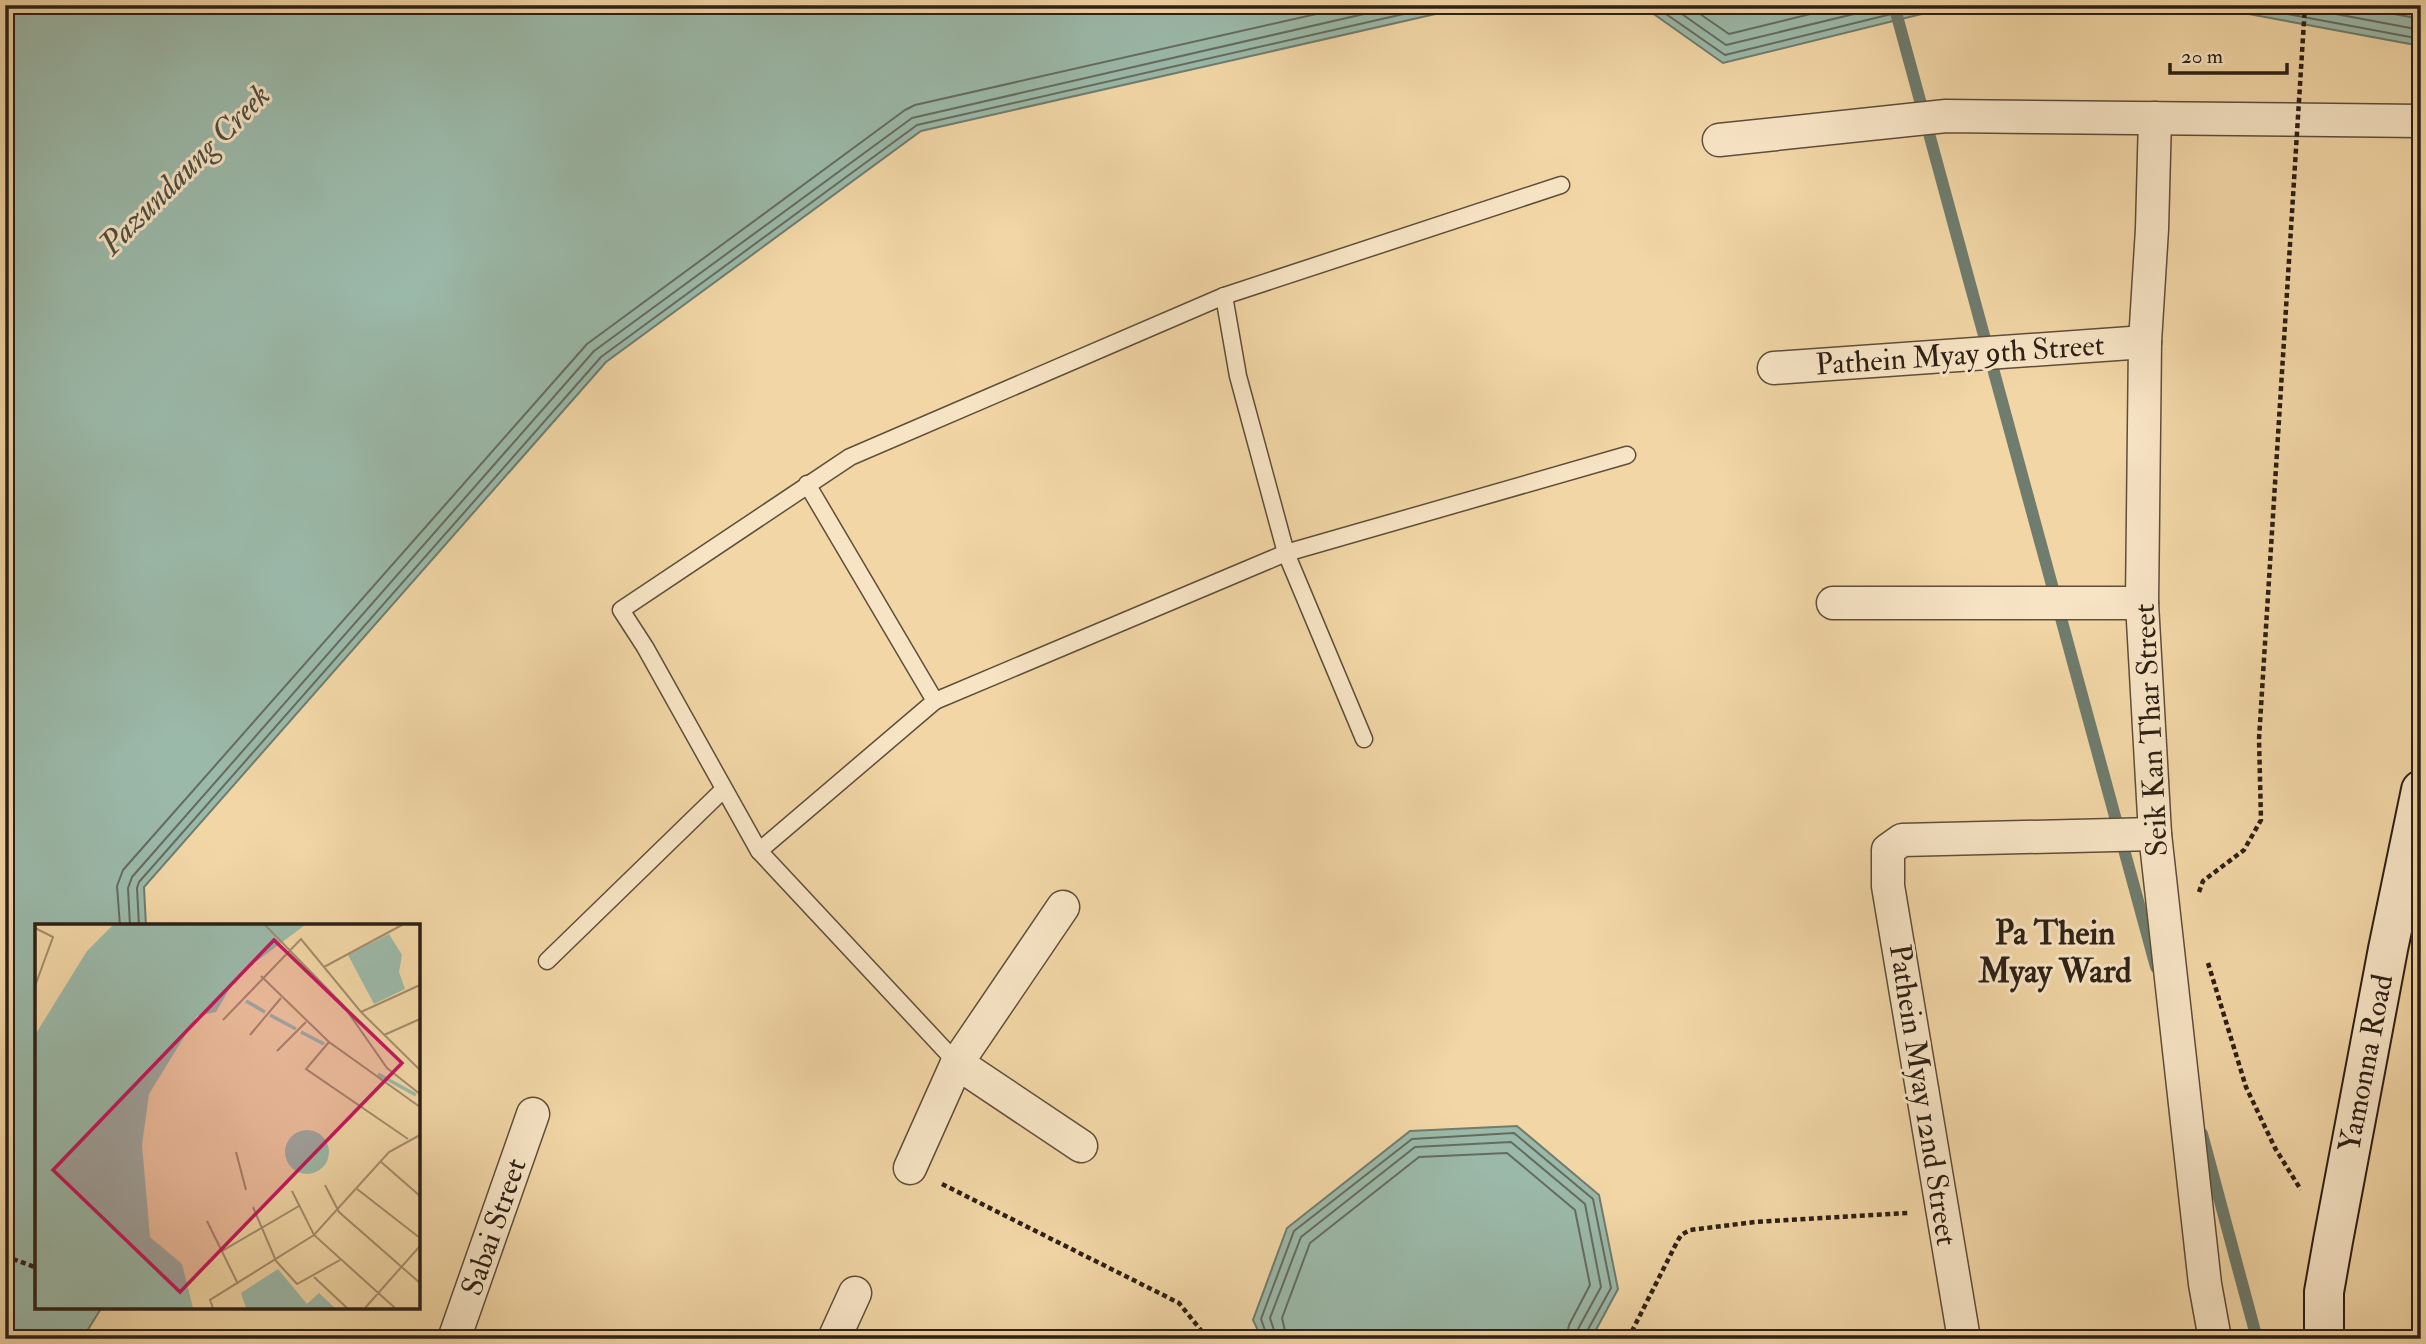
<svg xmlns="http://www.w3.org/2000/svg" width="2426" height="1344" viewBox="0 0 2426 1344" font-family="'IM FELL Double Pica',serif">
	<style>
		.water { fill: #9bb9a9; stroke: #6f7c6e; stroke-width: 2 }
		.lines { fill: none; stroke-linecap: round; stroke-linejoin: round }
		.shore { stroke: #646c5f; stroke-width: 2 }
		.stream { stroke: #6f7c6e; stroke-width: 12 }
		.service-casing { stroke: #5e4e39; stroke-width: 19 }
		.minor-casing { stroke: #5e4e39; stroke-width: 35 }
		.secondary-casing { stroke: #2d2015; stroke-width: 42 }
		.path { stroke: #2d2015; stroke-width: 4.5; stroke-dasharray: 5 3.5; stroke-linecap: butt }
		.service { stroke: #f7e4c5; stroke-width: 16 }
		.minor { stroke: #f7e4c5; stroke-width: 32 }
		.secondary { stroke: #f7e4c5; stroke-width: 38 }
		.path-bridge { stroke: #2d2015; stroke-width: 4.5; stroke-dasharray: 5 3.5; stroke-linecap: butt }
		.labels { text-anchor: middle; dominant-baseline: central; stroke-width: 6; stroke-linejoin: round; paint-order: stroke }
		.street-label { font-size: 30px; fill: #2d2015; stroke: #f7e4c5 }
		.water-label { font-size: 32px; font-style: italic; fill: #4e4e41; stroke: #f7e4c5 }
		.quarter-label { font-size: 33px; font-weight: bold; fill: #2d2015; stroke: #f7e4c5 }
		.inset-river { fill: none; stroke: #9bb9a9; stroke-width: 3.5 }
		.inset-road { fill: none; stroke: #a38d6c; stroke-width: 2 }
		.view { fill: #c2185b; fill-opacity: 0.15; stroke: #c2185b; stroke-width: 3.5 }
		.inset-edge { fill: none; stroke: #2d2015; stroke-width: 3.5 }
	</style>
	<rect width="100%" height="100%" fill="#f2d6a6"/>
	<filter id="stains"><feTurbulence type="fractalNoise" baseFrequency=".00286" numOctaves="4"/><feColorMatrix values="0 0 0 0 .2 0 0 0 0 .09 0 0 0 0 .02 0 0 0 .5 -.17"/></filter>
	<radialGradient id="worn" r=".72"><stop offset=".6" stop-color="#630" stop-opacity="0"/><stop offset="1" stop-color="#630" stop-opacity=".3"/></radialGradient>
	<g class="water">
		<polygon points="5,5 1475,5 921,131 606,362 144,887 146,926 37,926 37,1307 102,1307 82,1339 5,1339"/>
		<polygon points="1641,5 1958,5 1723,63"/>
		<polygon points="2200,5 2421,5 2421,46"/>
		<polygon points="1517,1126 1599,1195 1618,1289 1591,1339 1262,1339 1253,1320 1287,1228 1410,1131"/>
	</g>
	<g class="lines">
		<g class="shore">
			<polyline points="1653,5 1725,55 1928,5"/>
			<polyline points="1669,5 1726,45 1891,5"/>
			<polyline points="1687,5 1729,34 1847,5"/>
			<polyline points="2239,5 2421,39"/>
			<polyline points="2288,5 2421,30"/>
			<polyline points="2346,5 2421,19"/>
			<polyline points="120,926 117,886 123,870 587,344 905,110 915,105 1356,5"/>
			<polyline points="130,926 128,888 132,877 594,351 912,118 1403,5"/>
			<polyline points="139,926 137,888 139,882 601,357 917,125 1443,5"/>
			<polyline points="1268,1339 1261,1319 1294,1231 1412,1139 1514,1133 1593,1199 1611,1288 1586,1333 1585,1339"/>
			<polyline points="1277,1339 1270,1318 1301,1237 1415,1147 1511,1142 1585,1204 1601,1287 1578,1329 1577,1339"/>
			<polyline points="1287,1339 1282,1318 1310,1243 1419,1157 1507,1153 1575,1210 1590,1285 1569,1325 1566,1339"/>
		</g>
		<g class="stream">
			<polyline points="1894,5 2156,967"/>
			<polyline points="2202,1134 2257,1339"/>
		</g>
		<defs>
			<g id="service">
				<polyline points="1224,296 1238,376 1286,553 1627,455"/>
				<polyline points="807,484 935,701"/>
				<polyline points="759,851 645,647 621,610 850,457 1224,296 1561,185"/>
				<polyline points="547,961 724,789"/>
				<polyline points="957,1063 759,851 935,701 1286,553 1364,739"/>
			</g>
			<g id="minor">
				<polyline points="2155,118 2152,229 2145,342 2142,603 2155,834 2205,1284 2215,1339"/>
				<polyline points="1719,140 1946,116 2421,121"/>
				<polyline points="1774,368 2145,342"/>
				<polyline points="1833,603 2142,603"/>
				<polyline points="957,1063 1081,1146"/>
				<polyline points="910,1168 957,1063 1063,907"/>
				<polyline points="454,1339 533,1114"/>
				<polyline points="834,1339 855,1293"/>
				<polyline points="1964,1339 1888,886 1888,850 1902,840 2155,834"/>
			</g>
			<polyline id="secondary" points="2324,1339 2324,1292 2333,1241 2388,949 2421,790"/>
		</defs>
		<use href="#service" class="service-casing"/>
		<use href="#minor" class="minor-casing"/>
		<use href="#secondary" class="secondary-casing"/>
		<g class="path">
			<polyline points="2199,892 2203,881 2244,850 2261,820 2259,739"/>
			<polyline points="2208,963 2246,1087 2275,1148 2301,1190"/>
			<polyline points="942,1184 1179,1303 1208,1339"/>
			<polyline points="5,1256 37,1268"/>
			<polyline points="1629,1336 1648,1339"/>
			<polyline points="1628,1339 1677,1242 1681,1235 1690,1230 1755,1222 1908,1213"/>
		</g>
		<use href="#service" class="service"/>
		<use href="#minor" class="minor"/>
		<use href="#secondary" class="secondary"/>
		<polyline class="path-bridge" points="2259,739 2305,5"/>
	</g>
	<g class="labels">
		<g class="street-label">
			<text transform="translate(1960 355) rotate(-4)">Pathein Myay 9th Street</text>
			<text transform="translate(2151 730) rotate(-93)">Seik Kan Thar Street</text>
			<text transform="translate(2366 1063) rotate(-79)">Yamonna Road</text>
			<text transform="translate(1923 1095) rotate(81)">Pathein Myay 12nd Street</text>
			<text transform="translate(494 1227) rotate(-71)">Sabai Street</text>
		</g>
		<g class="water-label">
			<text transform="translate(185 170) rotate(-45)">Pazundaung Creek</text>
		</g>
		<g class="quarter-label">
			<text x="2055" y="933">Pa Thein<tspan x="2055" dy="38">Myay Ward</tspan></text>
		</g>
	</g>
	<g transform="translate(35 924)">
		<rect width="385" height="385" fill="#f2d6a6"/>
		<path d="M 78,1 L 270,1 L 202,52 L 181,88 L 162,92 L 114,170 L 107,221 L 115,313 L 147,340 L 158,384 L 0,384 L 0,111 L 52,27 ZM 354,10 L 367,31 L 364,48 L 370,65 L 339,80 L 313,31 ZM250 228a22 22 0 1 1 44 0a22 22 0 1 1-44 0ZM 243,345 L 272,380 L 284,369 L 300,384 L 211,384 L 206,369 Z" fill="#9bb9a9"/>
		<path class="inset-river" d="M 211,77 L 230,88M 235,91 L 261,105M 266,108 L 289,120M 343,150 L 381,171"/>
		<path class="inset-road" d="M 230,1 L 308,81 L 352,144 L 385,170M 0,4 L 18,13 L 0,62M 289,43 L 367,1M 226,52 L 294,118 L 385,183M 326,88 L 385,61M 188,96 L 266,15 L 326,88 L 385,146M 215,111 L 246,74M 349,111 L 385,95M 294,118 L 271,145 L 373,215M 242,127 L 271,98M 201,228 L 211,266M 345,237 L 385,272M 290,261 L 304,288 L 385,359M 322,265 L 385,314M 257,267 L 279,311 L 360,384M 218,283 L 241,337 L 262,360 L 305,336M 172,297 L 203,360M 187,327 L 264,282M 279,353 L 312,384M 178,384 L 175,376 L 279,311 L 354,228 L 385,211M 330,384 L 385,322"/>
		<path class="view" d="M 239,16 L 367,139 L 145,368 L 18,246 Z"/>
		<rect width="385" height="385" class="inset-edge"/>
	</g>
	<rect width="2426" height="1344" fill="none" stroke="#f2d6a6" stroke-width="28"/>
	<rect x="7" y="7" width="2412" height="1330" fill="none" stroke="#2d2015" stroke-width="3.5"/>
	<rect x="14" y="14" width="2398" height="1316" fill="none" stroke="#2d2015" stroke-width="2"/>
	<path d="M2170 63v10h117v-10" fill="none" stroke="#2d2015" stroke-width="3.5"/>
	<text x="2181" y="63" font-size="21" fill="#2d2015" stroke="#f7e4c5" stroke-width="5" paint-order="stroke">20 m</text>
	<rect width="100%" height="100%" filter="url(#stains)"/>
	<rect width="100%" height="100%" fill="url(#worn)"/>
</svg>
